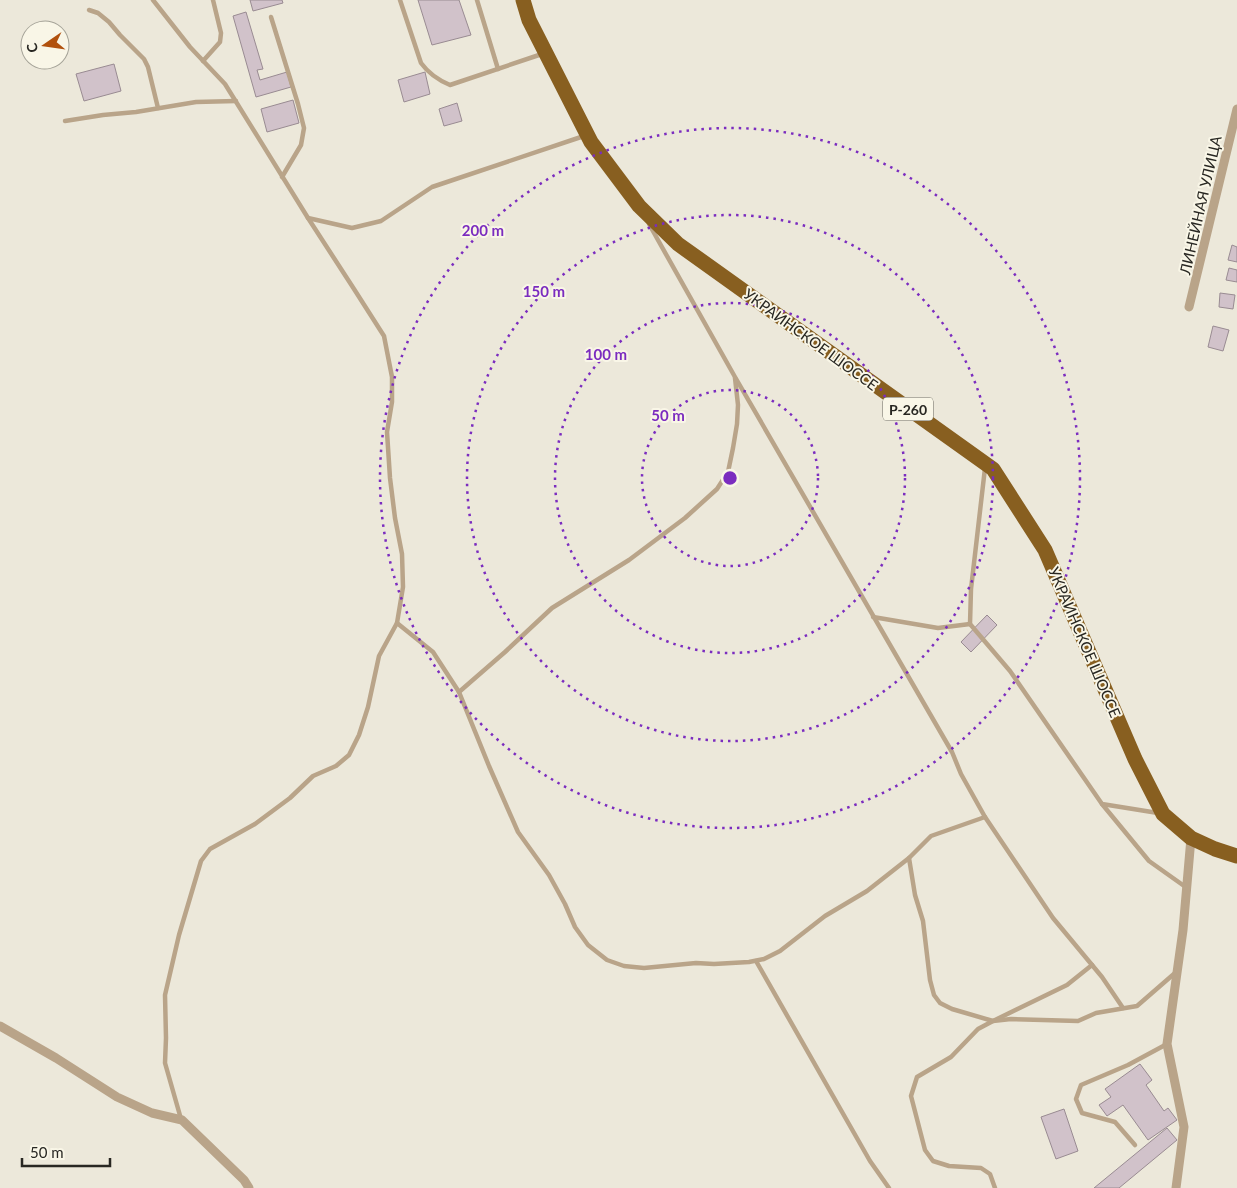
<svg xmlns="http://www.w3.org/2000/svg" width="1237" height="1188" viewBox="0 0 1237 1188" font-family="Lato,sans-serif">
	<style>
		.building { fill: #d1c2ca; stroke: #998b92 }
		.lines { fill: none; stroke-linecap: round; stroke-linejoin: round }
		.service { stroke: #b9a489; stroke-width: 4.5 }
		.minor { stroke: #b9a489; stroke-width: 9 }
		.trunk { stroke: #885f20; stroke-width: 15 }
		.ring { fill: none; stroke: #7b2cbf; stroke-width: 2.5; stroke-dasharray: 2.5 5 }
		.labels { text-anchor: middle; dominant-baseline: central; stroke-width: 4; stroke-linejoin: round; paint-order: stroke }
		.shield { fill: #f9f6e7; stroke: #67655d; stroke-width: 1 }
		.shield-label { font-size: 14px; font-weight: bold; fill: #282722 }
		.street-label { font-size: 15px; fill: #282722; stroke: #f9f6e7 }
		.centre { fill: #7b2cbf; stroke: #f9f6e7; stroke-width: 2.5 }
		.ring-label { font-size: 15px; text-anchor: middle; font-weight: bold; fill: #7b2cbf; stroke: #f9f6e7; stroke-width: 4; stroke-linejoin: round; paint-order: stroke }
	</style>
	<rect width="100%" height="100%" fill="#ece8da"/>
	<g class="building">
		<polygon points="250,0 282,0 283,3 253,11"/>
		<polygon points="418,0 459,0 471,35 432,45"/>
		<polygon points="246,12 263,69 257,70 260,80 287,72 291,87 256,97 233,16"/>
		<polygon points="114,64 121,91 84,101 76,74"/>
		<polygon points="425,72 430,94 404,102 398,80"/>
		<polygon points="293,100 299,123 267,132 261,109"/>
		<polygon points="457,103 462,121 444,126 439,109"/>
		<polygon points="1232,245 1237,247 1237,262 1228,260"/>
		<polygon points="1229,268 1237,270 1237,282 1226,280"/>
		<polygon points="1220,293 1235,295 1233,309 1219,307"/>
		<polygon points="1213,326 1229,330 1223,351 1208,347"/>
		<polygon points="987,615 997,625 971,652 961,642"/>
		<polygon points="1140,1064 1152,1080 1146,1085 1164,1111 1168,1108 1177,1120 1148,1140 1123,1105 1107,1116 1099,1105 1111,1097 1105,1089"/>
		<polygon points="1064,1109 1078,1151 1056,1159 1041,1117"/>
		<polygon points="1167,1128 1177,1140 1119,1188 1094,1188"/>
	</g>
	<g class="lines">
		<g class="service">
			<polyline points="153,0 190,47 225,84 308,218 352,228 381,221 432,187 584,136"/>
			<path d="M 400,0 L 421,63 C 429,74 438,80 450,85 L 542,54"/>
			<polyline points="477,0 498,69"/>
			<polyline points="89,10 98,13 109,22 120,35 144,59 148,67 158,108"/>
			<polyline points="271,17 298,104 304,128 301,145 282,177"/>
			<polyline points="203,61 220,42 221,33 213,0"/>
			<polyline points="65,121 103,115 136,112 196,102 236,101"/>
			<polyline points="308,218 354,289 384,336 392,377 392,402 387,432 390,478 395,518 402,554 403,587 397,623"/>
			<polyline points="649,224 735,377 952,752 961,774 985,817 1053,918 1102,977 1123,1008"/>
			<polyline points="985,468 971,589 970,624 1010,671 1102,804 1158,813"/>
			<polyline points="873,617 938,628 970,624"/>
			<polyline points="459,692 505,652 552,608 629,560 685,518 717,489 728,472 733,448 737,424 738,405 735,378"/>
			<polyline points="1102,804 1149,861 1187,888"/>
			<polyline points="909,858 931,836 985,817"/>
			<polyline points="756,961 870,1161 889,1188"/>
			<polyline points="181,1119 165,1063 166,1038 165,995 179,935 201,861 210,849 255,824 290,798 313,776 336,766 349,755 359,735 368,707 379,656 397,623 433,652 459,692 489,766 518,832 549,875 565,904 575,927 588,945 607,960 624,966 644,968 696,963 714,964 749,962 764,959 780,951 825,916 867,891 909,858 915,895 923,921 930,980 934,995 940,1003 952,1009 993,1021 1067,985 1092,965"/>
			<polyline points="1135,1145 1115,1122 1082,1113 1076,1099 1081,1085 1128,1065 1167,1044"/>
			<polyline points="995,1188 990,1174 981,1168 949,1166 933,1161 925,1150 911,1096 917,1077 951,1057 978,1029 993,1021 1011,1019 1078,1021 1096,1013 1137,1006 1175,973"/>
		</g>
		<g class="minor">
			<polyline points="1189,307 1237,109"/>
			<polyline points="0,1026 56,1058 117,1097 152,1113 182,1120 244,1180 249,1188"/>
			<polyline points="1176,1188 1184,1127 1167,1044 1183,930 1191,838"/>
		</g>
		<polyline class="trunk" points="523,0 529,20 591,142 639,206 678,244 993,469 1045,550 1135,759 1163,814 1191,838 1215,849 1237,856"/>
	</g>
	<g class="ring">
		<circle cx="730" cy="478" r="88"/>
		<circle cx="730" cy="478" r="175"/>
		<circle cx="730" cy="478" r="263"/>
		<circle cx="730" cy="478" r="350"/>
	</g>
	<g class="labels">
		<rect class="shield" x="883" y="397.5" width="50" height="23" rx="4"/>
		<g class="shield-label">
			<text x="908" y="409">Р-260</text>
		</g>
		<g class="street-label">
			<text transform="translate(1200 205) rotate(-77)">ЛИНЕЙНАЯ УЛИЦА</text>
			<text transform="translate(811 339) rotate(36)">УКРАИНСКОЕ ШОССЕ</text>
			<text transform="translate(1085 642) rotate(67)">УКРАИНСКОЕ ШОССЕ</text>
		</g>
	</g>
	<circle cx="730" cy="478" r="8" class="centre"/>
	<g class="ring-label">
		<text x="483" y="236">200 m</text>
		<text x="544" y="297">150 m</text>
		<text x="606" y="360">100 m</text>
		<text x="668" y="421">50 m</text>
	</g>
	<g transform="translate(45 45) rotate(257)"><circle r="24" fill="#f9f6e7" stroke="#a5a398"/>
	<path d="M0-4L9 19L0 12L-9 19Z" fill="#b1510d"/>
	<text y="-8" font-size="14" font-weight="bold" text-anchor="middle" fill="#282722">С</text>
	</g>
	<path d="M22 1158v8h88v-8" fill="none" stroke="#282722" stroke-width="2.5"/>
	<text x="30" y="1158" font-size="15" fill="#282722" stroke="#f9f6e7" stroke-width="4" paint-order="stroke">50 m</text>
</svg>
